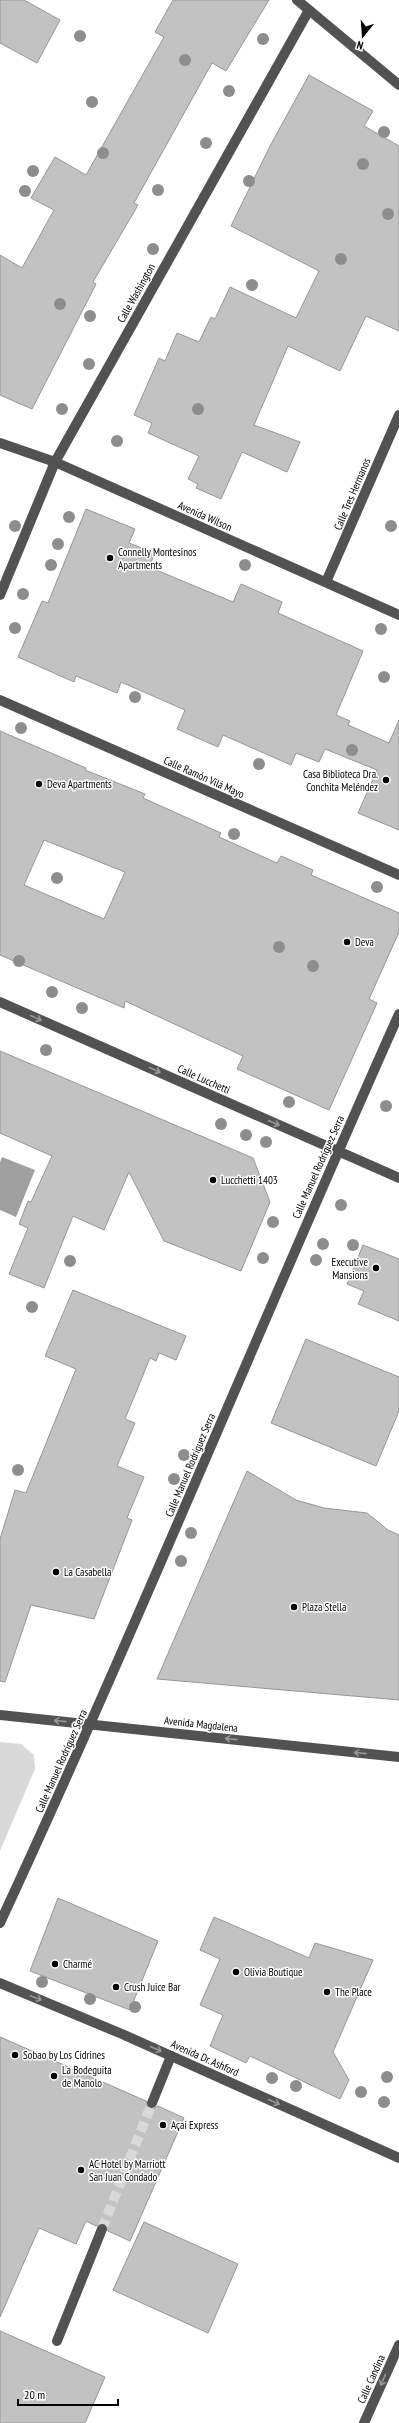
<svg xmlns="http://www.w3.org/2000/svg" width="399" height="2423" viewBox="0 0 399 2423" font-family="'PT Sans Narrow',sans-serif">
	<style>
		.green { fill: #d9d9d9 }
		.water { fill: #a0a0a0 }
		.building { fill: #c2c2c2; stroke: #969696; fill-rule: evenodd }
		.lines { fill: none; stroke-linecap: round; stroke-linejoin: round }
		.minor-tunnel { stroke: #d9d9d9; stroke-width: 10; stroke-dasharray: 10 5; stroke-linecap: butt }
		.minor { stroke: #525252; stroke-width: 10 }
		.tree { fill: #8d8d8d }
		.oneway { stroke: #979797 }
		.poi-dot { fill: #000; stroke: #fff; stroke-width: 1.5 }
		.labels { text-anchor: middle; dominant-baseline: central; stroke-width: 3; stroke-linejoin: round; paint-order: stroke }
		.street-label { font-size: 11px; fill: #000; stroke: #fff }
		.poi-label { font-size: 11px; fill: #000; stroke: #fff; text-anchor: start }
	</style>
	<rect width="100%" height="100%" fill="#fff"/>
	<polygon class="green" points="0,1742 21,1744 34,1755 35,1769 0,1851"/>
	<polygon class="water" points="2,1157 35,1170 16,1217 0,1210 0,1162"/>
	<g class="building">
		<polygon points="0,0 24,0 60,20 37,63 0,43"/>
		<polygon points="173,0 269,0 226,71 212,63 134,203 138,205 93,282 96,284 32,409 0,395 0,255 22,268 54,210 31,198 55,157 86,175 164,37 155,32"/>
		<polygon points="309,75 373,111 364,126 399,146 399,331 366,316 340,371 288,346 254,425 300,442 287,472 242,452 221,499 196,488 198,484 188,479 199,456 148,433 152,423 134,415 159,358 165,361 177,333 199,342 211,317 215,319 230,287 296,318 319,271 231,226 270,146"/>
		<polygon points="86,509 135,529 129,543 155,553 149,567 233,602 241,584 282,602 278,613 363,651 336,715 350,721 348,725 389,743 399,720 399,830 358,813 377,770 325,749 319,762 296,753 291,765 223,735 218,747 177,729 185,710 121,682 117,693 76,676 74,682 18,657 42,601 48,603"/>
		<path d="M 0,731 L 86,768 L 85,770 L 145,794 L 143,798 L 221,833 L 219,837 L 277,863 L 281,856 L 313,870 L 311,875 L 399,913 L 399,932 L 369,999 L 377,1003 L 329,1110 L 237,1069 L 243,1056 L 125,1001 L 124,1008 L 0,955 ZM 44,840 L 125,872 L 104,919 L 24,885 Z"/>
		<polygon points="0,1051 253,1158 270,1202 241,1271 164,1241 129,1172 104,1230 73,1216 44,1288 9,1274 28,1228 19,1224 28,1201 31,1202 52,1156 0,1133"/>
		<polygon points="363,1245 399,1259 399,1321 358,1304 364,1291 347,1284"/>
		<polygon points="73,1290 186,1336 176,1360 159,1353 156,1361 150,1358 125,1419 135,1423 117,1466 144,1477 127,1518 132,1520 94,1619 31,1605 5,1682 0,1681 0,1539 15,1490 26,1493 76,1369 45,1356"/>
		<polygon points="306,1339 399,1377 399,1411 376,1466 271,1423"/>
		<polygon points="247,1471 296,1500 324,1508 367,1513 388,1530 399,1535 399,1700 157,1679"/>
		<polygon points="58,1898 158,1941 130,2010 30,1971"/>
		<polygon points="214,1917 309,1958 315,1943 373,1960 333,2052 349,2080 340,2099 250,2056 246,2063 210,2046 223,2015 200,2005 220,1959 200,1950"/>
		<polygon points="0,2037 146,2101 149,2109 153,2109 158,2106 184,2118 130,2241 108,2231 107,2225 104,2223 96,2226 86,2221 76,2244 39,2228 0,2317"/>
		<polygon points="144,2222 238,2264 208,2333 113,2290"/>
		<polygon points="0,2331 105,2377 85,2423 0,2423"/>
	</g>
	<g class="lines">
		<polyline class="minor-tunnel" points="102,2229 152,2103"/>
		<g class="minor">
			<polyline points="297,0 399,85"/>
			<polyline points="0,443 55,462 399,615"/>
			<polyline points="326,582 399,415"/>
			<polyline points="0,595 55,462 309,10"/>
			<polyline points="0,700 399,875"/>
			<polyline points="0,1002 399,1178"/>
			<polyline points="0,1715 399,1757"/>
			<path d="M 0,1923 C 139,1623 264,1316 399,1014"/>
			<polyline points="0,1983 122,2034 399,2158"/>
			<polyline points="152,2103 171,2056"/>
			<polyline points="57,2341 102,2229"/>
			<polyline points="364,2423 399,2345"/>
		</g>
	</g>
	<g class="tree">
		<circle cx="80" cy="36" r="6"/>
		<circle cx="263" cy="39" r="6"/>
		<circle cx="185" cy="60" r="6"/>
		<circle cx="229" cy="91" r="6"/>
		<circle cx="92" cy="102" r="6"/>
		<circle cx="384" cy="132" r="6"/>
		<circle cx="206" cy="143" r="6"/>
		<circle cx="103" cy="153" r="6"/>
		<circle cx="363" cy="164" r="6"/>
		<circle cx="33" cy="171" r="6"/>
		<circle cx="249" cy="181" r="6"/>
		<circle cx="158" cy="190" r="6"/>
		<circle cx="25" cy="191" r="6"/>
		<circle cx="388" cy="214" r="6"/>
		<circle cx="153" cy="249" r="6"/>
		<circle cx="341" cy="259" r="6"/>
		<circle cx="252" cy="285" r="6"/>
		<circle cx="60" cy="304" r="6"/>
		<circle cx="90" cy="316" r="6"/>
		<circle cx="89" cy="364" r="6"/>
		<circle cx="62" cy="409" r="6"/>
		<circle cx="198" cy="409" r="6"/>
		<circle cx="117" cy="441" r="6"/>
		<circle cx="69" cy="517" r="6"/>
		<circle cx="15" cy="526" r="6"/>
		<circle cx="391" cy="526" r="6"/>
		<circle cx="58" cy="544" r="6"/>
		<circle cx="51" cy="565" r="6"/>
		<circle cx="245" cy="565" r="6"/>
		<circle cx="23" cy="594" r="6"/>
		<circle cx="15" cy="628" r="6"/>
		<circle cx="381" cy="629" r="6"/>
		<circle cx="384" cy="677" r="6"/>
		<circle cx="135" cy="697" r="6"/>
		<circle cx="21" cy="728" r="6"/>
		<circle cx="352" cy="750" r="6"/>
		<circle cx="259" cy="764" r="6"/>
		<circle cx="234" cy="834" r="6"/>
		<circle cx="57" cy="878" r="6"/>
		<circle cx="377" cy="887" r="6"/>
		<circle cx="279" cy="947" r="6"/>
		<circle cx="19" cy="961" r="6"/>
		<circle cx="313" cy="966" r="6"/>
		<circle cx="52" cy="992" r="6"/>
		<circle cx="82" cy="1008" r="6"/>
		<circle cx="46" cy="1050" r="6"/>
		<circle cx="289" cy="1102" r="6"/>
		<circle cx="386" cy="1106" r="6"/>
		<circle cx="221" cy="1124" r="6"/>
		<circle cx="246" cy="1135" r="6"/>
		<circle cx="266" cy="1142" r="6"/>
		<circle cx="341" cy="1205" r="6"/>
		<circle cx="273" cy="1222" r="6"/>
		<circle cx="323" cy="1244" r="6"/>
		<circle cx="353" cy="1245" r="6"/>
		<circle cx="263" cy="1258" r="6"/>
		<circle cx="316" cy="1260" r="6"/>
		<circle cx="70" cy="1261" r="6"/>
		<circle cx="32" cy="1307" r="6"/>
		<circle cx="184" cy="1455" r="6"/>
		<circle cx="18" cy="1470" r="6"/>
		<circle cx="174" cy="1479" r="6"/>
		<circle cx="191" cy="1533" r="6"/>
		<circle cx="181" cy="1561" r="6"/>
		<circle cx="42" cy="1982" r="6"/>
		<circle cx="90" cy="1999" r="6"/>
		<circle cx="135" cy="2007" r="6"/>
		<circle cx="387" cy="2077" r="6"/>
		<circle cx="272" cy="2078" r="6"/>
		<circle cx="296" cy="2086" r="6"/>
		<circle cx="361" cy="2092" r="6"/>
		<circle cx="384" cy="2102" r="6"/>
	</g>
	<defs><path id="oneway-shaft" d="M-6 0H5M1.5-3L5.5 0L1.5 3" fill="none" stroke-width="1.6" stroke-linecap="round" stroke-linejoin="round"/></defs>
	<g class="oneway">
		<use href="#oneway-shaft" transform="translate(36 1018) rotate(24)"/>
		<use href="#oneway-shaft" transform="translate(155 1070) rotate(24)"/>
		<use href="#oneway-shaft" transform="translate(274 1123) rotate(24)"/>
		<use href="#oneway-shaft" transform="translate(60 1721) rotate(-174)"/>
		<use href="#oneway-shaft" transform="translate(231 1739) rotate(-174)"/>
		<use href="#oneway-shaft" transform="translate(360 1753) rotate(-174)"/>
		<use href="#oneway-shaft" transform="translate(36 1998) rotate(22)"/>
		<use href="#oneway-shaft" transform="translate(156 2049) rotate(24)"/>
		<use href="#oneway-shaft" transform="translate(274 2102) rotate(24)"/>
		<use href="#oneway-shaft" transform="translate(383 2380) rotate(114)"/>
	</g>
	<g class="poi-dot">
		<circle cx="110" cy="558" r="4"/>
		<circle cx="386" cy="780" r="4"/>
		<circle cx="39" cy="784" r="4"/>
		<circle cx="347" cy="942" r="4"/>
		<circle cx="213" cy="1180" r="4"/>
		<circle cx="376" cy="1268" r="4"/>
		<circle cx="56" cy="1572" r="4"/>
		<circle cx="294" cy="1607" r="4"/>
		<circle cx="55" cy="1964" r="4"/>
		<circle cx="236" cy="1972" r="4"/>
		<circle cx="116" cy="1987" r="4"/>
		<circle cx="327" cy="1992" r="4"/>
		<circle cx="15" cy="2055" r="4"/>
		<circle cx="54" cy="2076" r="4"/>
		<circle cx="163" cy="2125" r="4"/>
		<circle cx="81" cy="2170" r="4"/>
	</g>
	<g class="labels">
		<g class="street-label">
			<text transform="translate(136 293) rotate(-61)">Calle Washington</text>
			<text transform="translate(352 494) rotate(-67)">Calle Tres Hermanos</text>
			<text transform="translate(205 516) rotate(24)">Avenida Wilson</text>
			<text transform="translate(204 777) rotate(24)">Calle Ramón Vilá Mayo</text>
			<text transform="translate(204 1079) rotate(24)">Calle Lucchetti</text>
			<text transform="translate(318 1167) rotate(-66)">Calle Manuel Rodríguez Serra</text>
			<text transform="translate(190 1465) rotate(-67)">Calle Manuel Rodríguez Serra</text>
			<text transform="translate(201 1724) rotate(6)">Avenida Magdalena</text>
			<text transform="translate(61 1761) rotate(-66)">Calle Manuel Rodríguez Serra</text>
			<text transform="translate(205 2058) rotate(24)">Avenida Dr. Ashford</text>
			<text transform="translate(371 2379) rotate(-66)">Calle Candina</text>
		</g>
		<g class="poi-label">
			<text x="118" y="552">Connelly Montesinos<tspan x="118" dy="13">Apartments</tspan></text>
			<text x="378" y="774" text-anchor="end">Casa Biblioteca Dra.<tspan x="378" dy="13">Conchita Meléndez</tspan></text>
			<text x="47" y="784">Deva Apartments</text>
			<text x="355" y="942">Deva</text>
			<text x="221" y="1180">Lucchetti 1403</text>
			<text x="368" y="1262" text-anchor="end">Executive<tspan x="368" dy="13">Mansions</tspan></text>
			<text x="64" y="1572">La Casabella</text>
			<text x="302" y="1607">Plaza Stella</text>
			<text x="63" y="1964">Charmé</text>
			<text x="244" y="1972">Olivia Boutique</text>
			<text x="124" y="1987">Crush Juice Bar</text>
			<text x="335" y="1992">The Place</text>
			<text x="23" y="2055">Sobao by Los Cidrines</text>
			<text x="62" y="2070">La Bodeguita<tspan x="62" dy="13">de Manolo</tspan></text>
			<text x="171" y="2125">Açai Express</text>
			<text x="89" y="2164">AC Hotel by Marriott<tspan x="89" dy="13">San Juan Condado</tspan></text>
		</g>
	</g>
	<g transform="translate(363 36) rotate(197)" stroke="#ffffff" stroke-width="3" paint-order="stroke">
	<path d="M0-3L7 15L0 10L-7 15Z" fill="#000000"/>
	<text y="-6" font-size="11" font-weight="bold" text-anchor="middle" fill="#000000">N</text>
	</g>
	<path d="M18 2399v6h100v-6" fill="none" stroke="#000000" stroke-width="2"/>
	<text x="24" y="2399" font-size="12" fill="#000000" stroke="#ffffff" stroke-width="3" paint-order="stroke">20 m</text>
</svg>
